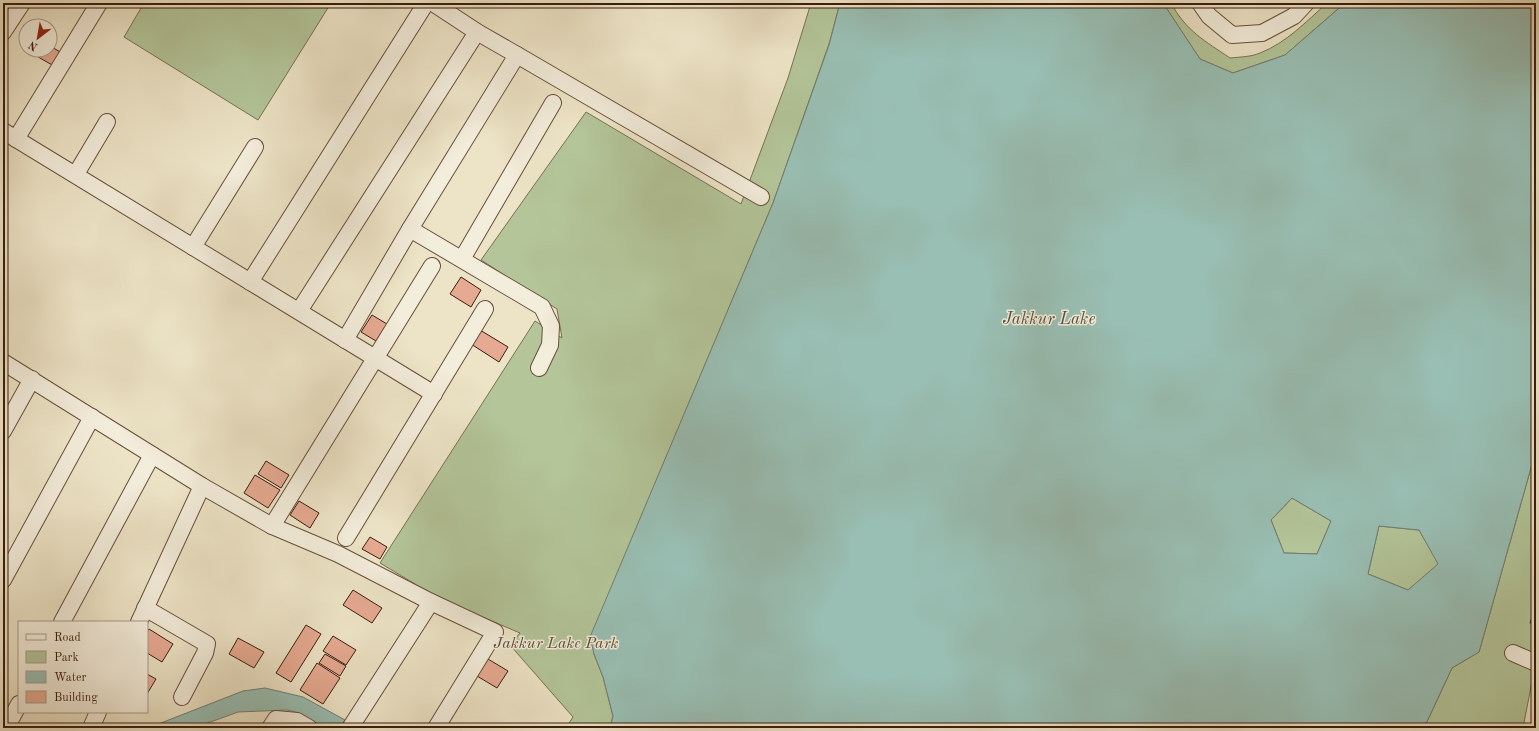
<svg xmlns="http://www.w3.org/2000/svg" width="1539" height="731" viewBox="0 0 1539 731" font-family="'Old Standard TT',serif">
	<style>
		.green { fill: #b3c599; stroke: #777153 }
		.water { fill: #99bfb4; stroke: #737e71; fill-rule: evenodd }
		.building { fill: #e6aa92; stroke: #3b1d0d }
		.lines { fill: none; stroke-linecap: round; stroke-linejoin: round }
		.minor-casing { stroke: #684f3c; stroke-width: 18 }
		.minor { stroke: #f3eddb; stroke-width: 16 }
		.labels { text-anchor: middle; dominant-baseline: central; stroke-width: 3; stroke-linejoin: round; paint-order: stroke }
		.park-label { font-size: 16px; font-style: italic; fill: #5f4f37; stroke: #f3eddb }
		.water-label { font-size: 17px; font-style: italic; fill: #574e3f; stroke: #f3eddb }
	</style>
	<rect width="100%" height="100%" fill="#ede4c7"/>
	<filter id="stains"><feTurbulence type="fractalNoise" baseFrequency=".005" numOctaves="4"/><feColorMatrix values="0 0 0 0 .2 0 0 0 0 .09 0 0 0 0 .02 0 0 0 .5 -.17"/></filter>
	<radialGradient id="worn" r=".72"><stop offset=".6" stop-color="#630" stop-opacity="0"/><stop offset="1" stop-color="#630" stop-opacity=".3"/></radialGradient>
	<g class="green">
		<polygon points="144,3 331,3 258,120 124,37"/>
		<polygon points="811,3 840,3 829,44 773,203 629,546 594,654 603,677 613,716 610,728 566,728 573,717 510,645 520,633 440,599 380,563 535,321 562,338 557,309 481,260 586,112 741,204 788,78"/>
		<path d="M 1163,3 L 1171,3 C 1186,31 1205,41 1230,58 C 1239,57 1251,57 1260,53 C 1286,43 1307,21 1327,3 L 1345,3 L 1285,55 L 1233,73 L 1200,59 Z"/>
		<polygon points="1536,450 1536,650 1535,652 1534,671 1523,728 1424,728 1452,668 1479,652"/>
		<polygon points="1292,498 1331,521 1317,554 1284,553 1271,520"/>
		<polygon points="1379,526 1419,530 1439,564 1408,590 1368,574"/>
	</g>
	<g class="water">
		<path d="M 840,3 L 1163,3 L 1200,59 L 1233,73 L 1285,55 L 1345,3 L 1536,3 L 1536,450 L 1479,652 L 1452,668 L 1424,728 L 610,728 L 613,716 L 603,677 L 594,654 L 590,637 L 773,203 L 829,45 ZM 1292,498 L 1331,521 L 1317,554 L 1284,553 L 1271,520 ZM 1379,526 L 1419,530 L 1438,564 L 1408,590 L 1368,574 Z"/>
		<polygon points="265,688 303,697 345,720 340,728 323,728 299,713 287,710 238,712 194,728 148,728 243,691"/>
	</g>
	<g class="building">
		<polygon points="50,46 62,53 54,66 33,54 35,50 50,50"/>
		<polygon points="461,277 481,290 471,307 450,294"/>
		<polygon points="372,315 387,324 376,341 361,332"/>
		<polygon points="480,330 508,347 499,362 471,344"/>
		<polygon points="266,461 289,475 281,488 258,474"/>
		<polygon points="255,475 280,490 268,508 244,493"/>
		<polygon points="299,501 319,513 310,528 290,515"/>
		<polygon points="370,537 387,547 380,559 362,549"/>
		<polygon points="353,590 382,608 372,623 343,605"/>
		<polygon points="1535,608 1536,608 1536,625 1530,623"/>
		<polygon points="306,625 321,634 291,682 276,673"/>
		<polygon points="149,629 173,644 162,662 147,653 147,632"/>
		<polygon points="333,636 356,650 346,665 323,651"/>
		<polygon points="238,638 264,652 254,668 229,654"/>
		<polygon points="325,654 346,666 340,676 319,663"/>
		<polygon points="488,659 508,671 497,688 477,676"/>
		<polygon points="317,663 340,678 323,704 300,690"/>
		<polygon points="147,674 156,679 147,694"/>
	</g>
	<g class="lines">
		<defs>
			<g id="minor">
				<polyline points="1200,3 1209,16 1232,35 1262,33 1294,16 1306,3"/>
				<polyline points="3,32 22,3"/>
				<polyline points="517,55 761,197"/>
				<polyline points="3,131 434,394"/>
				<polyline points="16,139 99,3"/>
				<polyline points="76,174 107,122"/>
				<polyline points="410,229 542,307 551,326 550,345 539,368"/>
				<polyline points="193,247 255,147"/>
				<polyline points="462,259 553,103"/>
				<polyline points="250,282 426,3"/>
				<polyline points="299,311 477,32"/>
				<polyline points="345,340 410,229 517,55 477,32 433,3"/>
				<polyline points="3,362 202,486 272,526 338,554 431,602 495,632 436,728"/>
				<polyline points="3,431 32,379"/>
				<polyline points="272,526 432,266"/>
				<polyline points="346,538 485,309"/>
				<polyline points="3,580 92,417"/>
				<polyline points="145,608 207,644 205,653 182,697"/>
				<polyline points="62,622 152,455"/>
				<polyline points="139,622 202,486"/>
				<polyline points="1513,653 1536,663"/>
				<polyline points="6,728 19,704"/>
				<polyline points="91,728 98,712"/>
				<polyline points="270,728 276,719 297,721 309,728"/>
				<polyline points="350,728 431,602"/>
			</g>
		</defs>
		<use href="#minor" class="minor-casing"/>
		<use href="#minor" class="minor"/>
	</g>
	<g class="labels">
		<g class="park-label">
			<text x="556" y="644">Jakkur Lake Park</text>
		</g>
		<g class="water-label">
			<text x="1049" y="319">Jakkur Lake</text>
		</g>
	</g>
	<rect width="1539" height="731" fill="none" stroke="#ede4c7" stroke-width="16"/>
	<rect x="4" y="4" width="1531" height="723" fill="none" stroke="#3b1d0d" stroke-width="2"/>
	<rect x="8" y="8" width="1523" height="715" fill="none" stroke="#3b1d0d"/>
	<rect x="18" y="621" width="130" height="92" fill="#f3eddb" stroke="#a99a89"/>
	<rect x="26" y="634" width="20" height="6" fill="#f3eddb" stroke="#a99a89"/>
	<text x="54" y="641" font-size="12" fill="#3b1d0d">Road</text>
	<rect x="26" y="651" width="20" height="12" fill="#b3c599" stroke="#a99a89"/>
	<text x="54" y="661" font-size="12" fill="#3b1d0d">Park</text>
	<rect x="26" y="671" width="20" height="12" fill="#99bfb4" stroke="#a99a89"/>
	<text x="54" y="681" font-size="12" fill="#3b1d0d">Water</text>
	<rect x="26" y="691" width="20" height="12" fill="#e6aa92" stroke="#a99a89"/>
	<text x="54" y="701" font-size="12" fill="#3b1d0d">Building</text>
	<g transform="translate(38 38) rotate(211)"><circle r="19" fill="#f3eddb" stroke="#a99a89"/>
	<path d="M0-3L7 15L0 10L-7 15Z" fill="#8f2418"/>
	<text y="-6" font-size="11" font-weight="bold" text-anchor="middle" fill="#3b1d0d">N</text>
	</g>
	<rect width="100%" height="100%" filter="url(#stains)"/>
	<rect width="100%" height="100%" fill="url(#worn)"/>
</svg>
